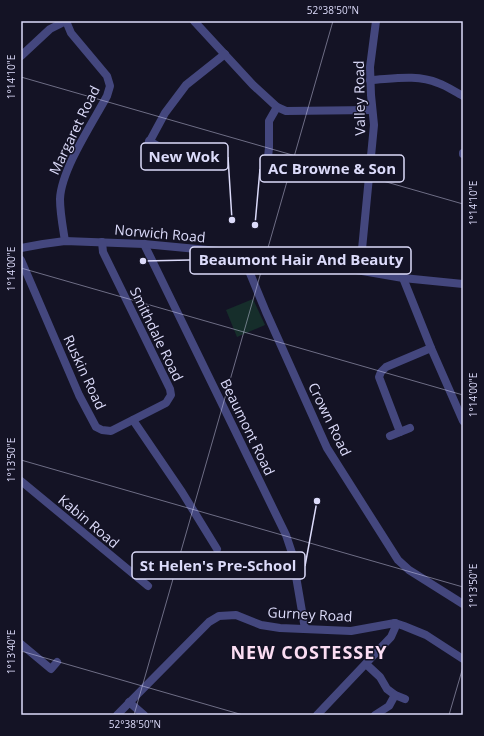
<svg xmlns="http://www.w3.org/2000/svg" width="484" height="736" viewBox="0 0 484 736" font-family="'Open Sans',sans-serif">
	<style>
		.green { fill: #162e2b }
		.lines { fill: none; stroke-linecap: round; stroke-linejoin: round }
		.minor { stroke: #44477e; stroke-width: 8 }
		.ticks { fill: none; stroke: #dcdbfa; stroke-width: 1; stroke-opacity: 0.45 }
		.labels { text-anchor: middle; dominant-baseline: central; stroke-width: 3; stroke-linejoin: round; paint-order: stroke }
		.street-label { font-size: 14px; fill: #dcdbfa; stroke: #141325 }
		.district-label { font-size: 18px; font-weight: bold; letter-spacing: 1px; fill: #fbddf3; stroke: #141325 }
		.leader { fill: none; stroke: #dcdbfa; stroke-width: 1.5 }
		.callout-dot { fill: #dcdbfa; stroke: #141325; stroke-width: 1.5 }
		.callout { fill: #141325; stroke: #dcdbfa; stroke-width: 1.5 }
		.callout-label { font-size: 15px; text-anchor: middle; font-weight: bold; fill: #dcdbfa }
		.neatline { fill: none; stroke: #dcdbfa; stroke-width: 1.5 }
		.ticks-label { font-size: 10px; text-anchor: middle; fill: #dcdbfa }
	</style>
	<rect width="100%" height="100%" fill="#141325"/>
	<polygon class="green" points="253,299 265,325 237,337 226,310"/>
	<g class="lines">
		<g class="minor">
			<polyline points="194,21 253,85 277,107 286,111 372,110"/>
			<polyline points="21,56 50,29 66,21"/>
			<path d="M 370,80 C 392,79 417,74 438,83 C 447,86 455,92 463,96"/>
			<polyline points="149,141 158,146"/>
			<polyline points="145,150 165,113 186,85 225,54"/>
			<polyline points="463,154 463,153"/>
			<polyline points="268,158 277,159"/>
			<polyline points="267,166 269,148 269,121 277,107"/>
			<path d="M 65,241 C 63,228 60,213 60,199 C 61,170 93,122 107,96 L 110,86 L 107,76 L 71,33 L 66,21"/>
			<polyline points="144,244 286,535 292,553 305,629"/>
			<polyline points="21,248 43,244 65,241 144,244 281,257 403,278 463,284"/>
			<polyline points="242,254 266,312 327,448 398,560 409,570 463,604"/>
			<polyline points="21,260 79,395 96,427 102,430 111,431 166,403 171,395 170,389 103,252 102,242"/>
			<polyline points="360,270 374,125 371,95 370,67 376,21"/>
			<polyline points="403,278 431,348 463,421"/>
			<polyline points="133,420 182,492 217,549"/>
			<polyline points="410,428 400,432 379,377 381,372 386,367 431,348"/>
			<polyline points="390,436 400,432"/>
			<polyline points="21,481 148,586"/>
			<polyline points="21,644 51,669 57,662"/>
			<polyline points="366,664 380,677 387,689 395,695 405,699"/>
			<polyline points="129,702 144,715"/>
			<polyline points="117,715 209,622 219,616 236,615 261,625 280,628 351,631 395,623 404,626 426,635 463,659"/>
			<polyline points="317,715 391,637 395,628 395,623"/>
			<polyline points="375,715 389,706 395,695"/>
		</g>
	</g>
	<path class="ticks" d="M 21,77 L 463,204M 21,268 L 463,395M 21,460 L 463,587M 21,651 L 243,715M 134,715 L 333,21M 449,715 L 463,667"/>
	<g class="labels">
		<g class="street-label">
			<text transform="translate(359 98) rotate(-91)">Valley Road</text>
			<text transform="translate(74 130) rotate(-64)">Margaret Road</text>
			<text transform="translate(160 233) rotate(5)">Norwich Road</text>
			<text transform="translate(157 334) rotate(64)">Smithdale Road</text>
			<text transform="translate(85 372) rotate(65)">Ruskin Road</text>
			<text transform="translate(330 419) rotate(64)">Crown Road</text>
			<text transform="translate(248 427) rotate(64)">Beaumont Road</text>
			<text transform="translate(89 521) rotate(40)">Kabin Road</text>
			<text transform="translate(310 614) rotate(3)">Gurney Road</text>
		</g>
		<g class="district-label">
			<text x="309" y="652">NEW COSTESSEY</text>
		</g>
	</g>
	<path class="leader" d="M232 220L228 157M255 225L260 169M143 261L190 260M317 501L305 566"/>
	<g class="callout-dot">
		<circle cx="232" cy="220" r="4"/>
		<circle cx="255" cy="225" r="4"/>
		<circle cx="143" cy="261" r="4"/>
		<circle cx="317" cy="501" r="4"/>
	</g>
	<g class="callout">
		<rect x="141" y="143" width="87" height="27" rx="4"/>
		<rect x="260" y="155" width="144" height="27" rx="4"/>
		<rect x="190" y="247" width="221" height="27" rx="4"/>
		<rect x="132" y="552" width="173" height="27" rx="4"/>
	</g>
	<g class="callout-label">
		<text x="184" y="162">New Wok</text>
		<text x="332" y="174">AC Browne &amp; Son</text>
		<text x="301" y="265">Beaumont Hair And Beauty</text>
		<text x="218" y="571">St Helen's Pre-School</text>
	</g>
	<rect width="484" height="736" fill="none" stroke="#141325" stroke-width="44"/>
	<rect x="22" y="22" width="440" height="692" class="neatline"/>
	<g class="ticks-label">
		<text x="333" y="14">52°38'50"N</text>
		<text transform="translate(11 77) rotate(-90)" y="4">1°14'10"E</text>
		<text transform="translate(473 203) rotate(-90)" y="4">1°14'10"E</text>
		<text transform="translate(11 269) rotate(-90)" y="4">1°14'00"E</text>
		<text transform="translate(473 395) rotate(-90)" y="4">1°14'00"E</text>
		<text transform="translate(11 460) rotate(-90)" y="4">1°13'50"E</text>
		<text transform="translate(473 586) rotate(-90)" y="4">1°13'50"E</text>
		<text transform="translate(11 652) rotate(-90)" y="4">1°13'40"E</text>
		<text x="135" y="728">52°38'50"N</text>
	</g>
</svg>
